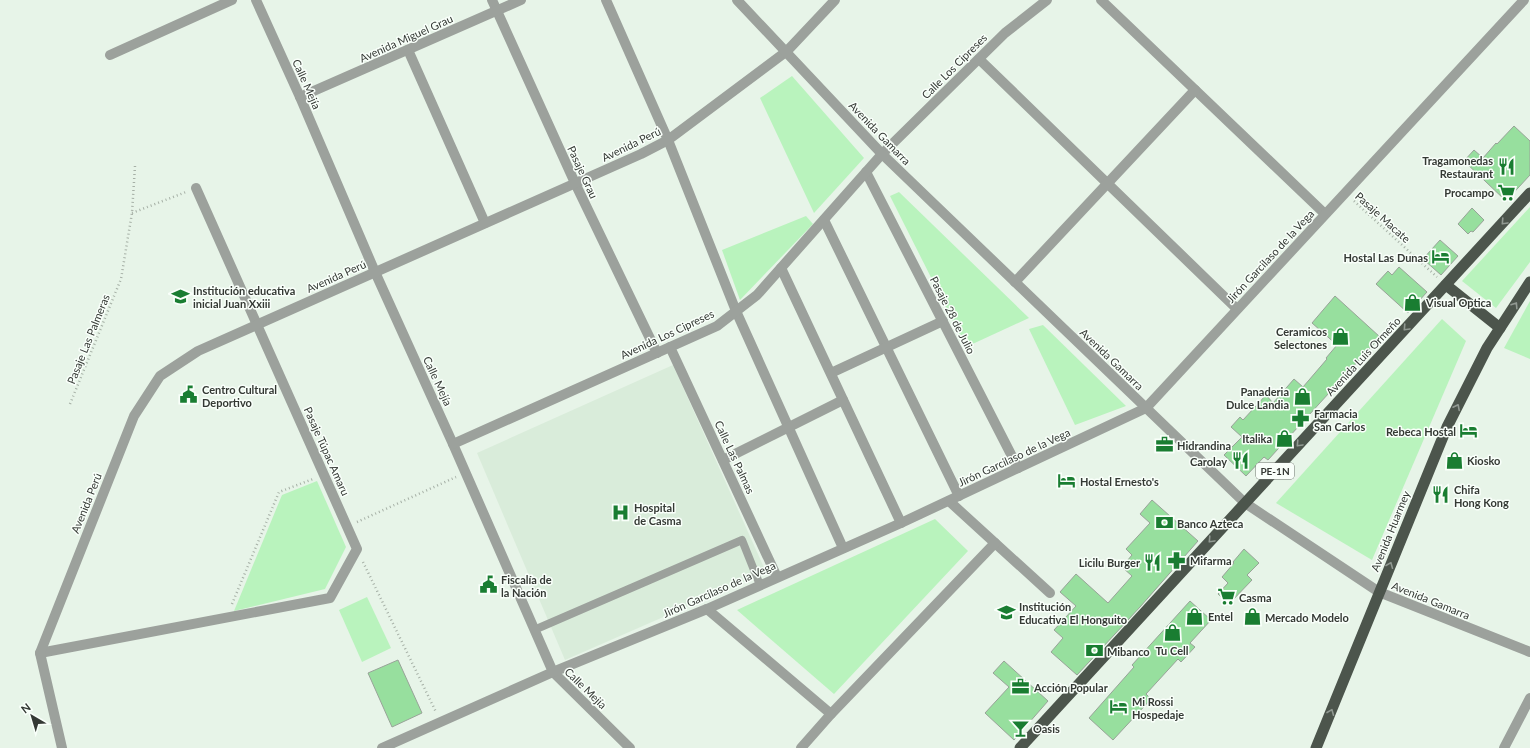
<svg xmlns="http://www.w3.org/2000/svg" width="1530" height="748" viewBox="0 0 1530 748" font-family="Lato,sans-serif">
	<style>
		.built { fill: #d9ecda }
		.green { fill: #b9f3bd }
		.building { fill: #97df9e; stroke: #98a398 }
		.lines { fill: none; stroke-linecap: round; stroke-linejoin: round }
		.path { stroke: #a6b0a6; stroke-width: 2.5; stroke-dasharray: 1 3; stroke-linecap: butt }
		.service { stroke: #9ca19c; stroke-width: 8 }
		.pedestrian { stroke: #9ca19c; stroke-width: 10 }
		.minor { stroke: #9ca19c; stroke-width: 10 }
		.tertiary { stroke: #9ca19c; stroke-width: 10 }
		.trunk { stroke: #4c554c; stroke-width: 11 }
		.oneway { stroke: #919992 }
		.labels { text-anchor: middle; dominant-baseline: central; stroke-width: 3; stroke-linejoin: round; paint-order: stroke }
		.shield { fill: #f9fffa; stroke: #6f746f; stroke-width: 1 }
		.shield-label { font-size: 10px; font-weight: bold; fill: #343934 }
		.street-label { font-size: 11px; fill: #343934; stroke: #f9fffa }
		.poi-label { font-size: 11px; font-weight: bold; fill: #343934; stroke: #f9fffa; text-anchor: start }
	</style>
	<rect width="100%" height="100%" fill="#e7f4e8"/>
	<polygon class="built" points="673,365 766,572 565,660 477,453"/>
	<g class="green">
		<polygon points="792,76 864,158 814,213 760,98"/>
		<polygon points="899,192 1029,318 966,347 890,196"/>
		<polygon points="1530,207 1530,262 1496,308 1462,281"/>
		<polygon points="806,216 813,224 740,300 722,250"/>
		<polygon points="1530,301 1530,359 1504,348"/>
		<polygon points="1442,319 1466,341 1372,560 1276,503"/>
		<polygon points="1043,325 1126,406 1075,425 1029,329"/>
		<polygon points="317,481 346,547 325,589 234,611 282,495"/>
		<polygon points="935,519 968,551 834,694 737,610"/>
		<polygon points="367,597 391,648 362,662 339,610"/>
	</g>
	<g class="building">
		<polygon points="1514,126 1530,141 1530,175 1506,201 1464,161 1474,150 1483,158 1496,143 1497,144"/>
		<polygon points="1472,208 1484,220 1473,232 1471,231 1468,234 1458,224"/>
		<polygon points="1440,240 1458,256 1441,275 1423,259"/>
		<polygon points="1399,267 1427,292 1408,313 1376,284 1388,271 1392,275"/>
		<polygon points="1335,296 1380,337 1268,460 1264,457 1246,476 1224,455 1242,437 1231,427 1240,417 1243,420 1266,395 1273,403 1294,379 1303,387 1327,359 1326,358 1337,345 1312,323"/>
		<polygon points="1152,500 1198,541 1140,607 1077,675 1051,652 1063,638 1054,630 1076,606 1060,592 1076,574 1108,603 1132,576 1122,567 1132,555 1126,549 1150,523 1140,514"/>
		<polygon points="1244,549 1259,563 1247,575 1252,580 1229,604 1218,594 1228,583 1222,577 1234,563 1233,562"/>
		<polygon points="1190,601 1211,620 1190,643 1195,647 1181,662 1178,659 1146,694 1151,699 1113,740 1089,718 1134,667 1132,665"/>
		<polygon points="398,660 422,713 392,727 368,673"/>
		<polygon points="1004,661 1048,701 1014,740 985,713 1009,687 993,673"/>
	</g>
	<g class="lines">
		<g class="path">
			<polyline points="1354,201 1437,277"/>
			<polyline points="132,213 186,192"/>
			<polyline points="70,404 121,279 132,213 135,166"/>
			<polyline points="357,522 456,477"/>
			<polyline points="363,562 436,712"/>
			<polyline points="232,604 279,492 313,479"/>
		</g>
		<polyline class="service" points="534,630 742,540 760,585"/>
		<g class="pedestrian">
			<polyline points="492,0 575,183 657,353"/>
			<polyline points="606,0 668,140 736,311 843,548"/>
			<polyline points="408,50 485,223"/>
			<polyline points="866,172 1018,468"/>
			<polyline points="824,220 959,496"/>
			<polyline points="781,268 901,523"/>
			<polyline points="831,373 943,321"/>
			<polyline points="723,460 843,400"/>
		</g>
		<g class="minor">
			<polyline points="256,0 300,97 375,272 453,444 553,672 630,748"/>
			<polyline points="1101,0 1325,214"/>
			<polyline points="110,55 232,0"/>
			<polyline points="979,59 1237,309"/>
			<polyline points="300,97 521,0"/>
			<polyline points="1015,282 1195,90"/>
			<polyline points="670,347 777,577"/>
			<polyline points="453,444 717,326 757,295 882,154 1005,33 1047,0"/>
			<polyline points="995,543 1050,593"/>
			<polyline points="1379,592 1530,652"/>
			<polyline points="707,609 831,714 995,543 949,501"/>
			<polyline points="40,653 330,598 357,549 196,188"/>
			<polyline points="62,748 40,653 134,416 160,376 198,351 641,154 668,140 787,51 835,0"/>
			<polyline points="382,748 553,672 707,609 901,523 1146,408 1524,0"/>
			<polyline points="801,748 831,714"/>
			<polyline points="1504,748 1530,698"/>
		</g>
		<polyline class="tertiary" points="737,0 882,154 1245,503 1379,592"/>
		<g class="trunk">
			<polyline points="1446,285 1500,328"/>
			<polyline points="1020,748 1530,193"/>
			<polyline points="1316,748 1447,427 1487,348 1530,282"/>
		</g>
	</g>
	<defs><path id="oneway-chevron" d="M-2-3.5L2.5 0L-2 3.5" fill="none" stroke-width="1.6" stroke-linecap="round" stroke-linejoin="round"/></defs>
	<g class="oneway">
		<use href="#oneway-chevron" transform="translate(1504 222) rotate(133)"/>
		<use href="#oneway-chevron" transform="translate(1515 305) rotate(-57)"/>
		<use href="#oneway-chevron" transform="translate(1406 328) rotate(133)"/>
		<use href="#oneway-chevron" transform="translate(1457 407) rotate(-63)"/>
		<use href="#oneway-chevron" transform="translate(1299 444) rotate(133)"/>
		<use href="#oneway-chevron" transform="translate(1211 540) rotate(133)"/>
		<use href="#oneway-chevron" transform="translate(1390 565) rotate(-68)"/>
		<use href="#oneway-chevron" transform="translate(1331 712) rotate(-68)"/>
	</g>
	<defs>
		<symbol id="restaurant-bare" viewBox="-9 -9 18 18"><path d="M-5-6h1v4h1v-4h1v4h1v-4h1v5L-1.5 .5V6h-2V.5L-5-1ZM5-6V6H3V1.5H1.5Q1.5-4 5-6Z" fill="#197d31" stroke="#f9fffa" stroke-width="2.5" paint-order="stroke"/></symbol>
		<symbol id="supermarket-bare" viewBox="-9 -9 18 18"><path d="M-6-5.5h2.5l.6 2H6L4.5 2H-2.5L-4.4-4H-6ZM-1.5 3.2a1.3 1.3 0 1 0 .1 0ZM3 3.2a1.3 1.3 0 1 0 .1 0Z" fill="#197d31" stroke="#f9fffa" stroke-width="2.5" paint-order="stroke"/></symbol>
		<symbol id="hotel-bare" viewBox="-9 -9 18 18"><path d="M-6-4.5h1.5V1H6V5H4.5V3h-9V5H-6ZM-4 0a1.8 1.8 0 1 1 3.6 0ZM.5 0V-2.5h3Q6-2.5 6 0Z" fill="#197d31" stroke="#f9fffa" stroke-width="2.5" paint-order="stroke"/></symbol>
		<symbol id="school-bare" viewBox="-9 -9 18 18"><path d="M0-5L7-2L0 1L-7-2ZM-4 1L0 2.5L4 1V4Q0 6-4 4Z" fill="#197d31" stroke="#f9fffa" stroke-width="2.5" paint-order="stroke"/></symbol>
		<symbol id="shop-bare" viewBox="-9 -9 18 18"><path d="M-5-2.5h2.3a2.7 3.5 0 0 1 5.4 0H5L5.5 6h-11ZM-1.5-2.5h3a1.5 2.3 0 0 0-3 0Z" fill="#197d31" stroke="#f9fffa" stroke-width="2.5" paint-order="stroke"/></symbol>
		<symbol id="civic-bare" viewBox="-9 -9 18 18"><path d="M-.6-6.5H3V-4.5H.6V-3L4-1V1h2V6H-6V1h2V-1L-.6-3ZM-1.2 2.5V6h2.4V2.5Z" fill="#197d31" stroke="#f9fffa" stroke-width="2.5" paint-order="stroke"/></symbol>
		<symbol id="pharmacy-bare" viewBox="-9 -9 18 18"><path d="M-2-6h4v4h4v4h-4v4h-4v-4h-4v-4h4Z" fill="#197d31" stroke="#f9fffa" stroke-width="2.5" paint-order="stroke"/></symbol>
		<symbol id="office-bare" viewBox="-9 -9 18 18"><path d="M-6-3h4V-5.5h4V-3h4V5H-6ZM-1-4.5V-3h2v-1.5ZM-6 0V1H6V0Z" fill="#197d31" stroke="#f9fffa" stroke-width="2.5" paint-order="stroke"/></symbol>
		<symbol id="hospital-bare" viewBox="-9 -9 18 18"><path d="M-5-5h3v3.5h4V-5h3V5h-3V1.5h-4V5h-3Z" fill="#197d31" stroke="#f9fffa" stroke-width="2.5" paint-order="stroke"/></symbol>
		<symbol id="bank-bare" viewBox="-9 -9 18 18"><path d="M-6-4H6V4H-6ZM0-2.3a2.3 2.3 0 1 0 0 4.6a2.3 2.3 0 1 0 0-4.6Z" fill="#197d31" stroke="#f9fffa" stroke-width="2.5" paint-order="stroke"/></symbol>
		<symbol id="bar-bare" viewBox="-9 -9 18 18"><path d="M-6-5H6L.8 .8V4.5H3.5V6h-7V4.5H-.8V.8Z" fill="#197d31" stroke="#f9fffa" stroke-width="2.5" paint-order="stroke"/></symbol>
	</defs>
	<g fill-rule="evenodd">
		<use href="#restaurant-bare" x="1494" y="154" width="25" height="25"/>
		<use href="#supermarket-bare" x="1494" y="180" width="25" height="25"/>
		<use href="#hotel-bare" x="1428" y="244" width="25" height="25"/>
		<use href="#school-bare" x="168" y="284" width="25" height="25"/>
		<use href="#shop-bare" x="1400" y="290" width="25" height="25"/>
		<use href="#shop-bare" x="1328" y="324" width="25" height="25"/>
		<use href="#civic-bare" x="176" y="382" width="25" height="25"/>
		<use href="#shop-bare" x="1290" y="384" width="25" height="25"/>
		<use href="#pharmacy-bare" x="1288" y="406" width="25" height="25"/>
		<use href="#hotel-bare" x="1456" y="418" width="25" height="25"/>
		<use href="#shop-bare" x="1272" y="426" width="25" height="25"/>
		<use href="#office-bare" x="1152" y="432" width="25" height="25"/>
		<use href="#shop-bare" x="1442" y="448" width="25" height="25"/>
		<use href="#restaurant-bare" x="1228" y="448" width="25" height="25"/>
		<use href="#hotel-bare" x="1054" y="468" width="25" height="25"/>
		<use href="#restaurant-bare" x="1428" y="482" width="25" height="25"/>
		<use href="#hospital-bare" x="608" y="500" width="25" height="25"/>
		<use href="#bank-bare" x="1152" y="510" width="25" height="25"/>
		<use href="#pharmacy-bare" x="1164" y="548" width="25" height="25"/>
		<use href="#restaurant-bare" x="1140" y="550" width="25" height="25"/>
		<use href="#civic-bare" x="476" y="572" width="25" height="25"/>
		<use href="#supermarket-bare" x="1214" y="584" width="25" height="25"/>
		<use href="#school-bare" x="994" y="600" width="25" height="25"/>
		<use href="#shop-bare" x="1182" y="604" width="25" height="25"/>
		<use href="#shop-bare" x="1240" y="604" width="25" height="25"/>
		<use href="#shop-bare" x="1160" y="620" width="25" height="25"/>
		<use href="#bank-bare" x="1082" y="638" width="25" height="25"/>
		<use href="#office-bare" x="1008" y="674" width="25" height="25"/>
		<use href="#hotel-bare" x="1106" y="694" width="25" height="25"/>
		<use href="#bar-bare" x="1008" y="716" width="25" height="25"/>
	</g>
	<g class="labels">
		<rect class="shield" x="1256" y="463" width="38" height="16" rx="3"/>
		<g class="shield-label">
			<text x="1275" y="471">PE-1N</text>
		</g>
		<g class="street-label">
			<text transform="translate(406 38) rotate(-24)">Avenida Miguel Grau</text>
			<text transform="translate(954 66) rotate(-45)">Calle Los Cipreses</text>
			<text transform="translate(307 84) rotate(66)">Calle Mejía</text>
			<text transform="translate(880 133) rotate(46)">Avenida Gamarra</text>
			<text transform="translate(631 144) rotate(-26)">Avenida Perú</text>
			<text transform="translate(583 172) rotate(65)">Pasaje Grau</text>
			<text transform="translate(1383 217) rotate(42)">Pasaje Macate</text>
			<text transform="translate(1270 256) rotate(-47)">Jirón Garcilaso de la Vega</text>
			<text transform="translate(336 276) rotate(-24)">Avenida Perú</text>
			<text transform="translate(953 315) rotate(63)">Pasaje 28 de Julio</text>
			<text transform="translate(667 334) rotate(-25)">Avenida Los Cipreses</text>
			<text transform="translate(88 339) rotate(-68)">Pasaje Las Palmeras</text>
			<text transform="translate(1363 356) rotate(-47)">Avenida Luis Ormeño</text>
			<text transform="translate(1112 359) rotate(44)">Avenida Gamarra</text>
			<text transform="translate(438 381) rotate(65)">Calle Mejía</text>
			<text transform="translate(327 451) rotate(66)">Pasaje Túpac Amaru</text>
			<text transform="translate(735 457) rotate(65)">Calle Las Palmas</text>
			<text transform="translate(1014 457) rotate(-25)">Jirón Garcilaso de la Vega</text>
			<text transform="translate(86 503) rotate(-68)">Avenida Perú</text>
			<text transform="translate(1390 531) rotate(-68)">Avenida Huarmey</text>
			<text transform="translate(719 589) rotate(-24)">Jirón Garcilaso de la Vega</text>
			<text transform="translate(1431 600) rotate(22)">Avenida Gamarra</text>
			<text transform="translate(586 688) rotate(44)">Calle Mejía</text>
		</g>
		<g class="poi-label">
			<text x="1493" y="160" text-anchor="end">Tragamonedas<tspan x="1493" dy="13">Restaurant</tspan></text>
			<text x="1494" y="192" text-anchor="end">Procampo</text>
			<text x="1428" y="257" text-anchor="end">Hostal Las Dunas</text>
			<text x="193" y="290">Institución educativa<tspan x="193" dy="13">inicial Juan Xxiii</tspan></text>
			<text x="1426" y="302">Visual Optica</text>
			<text x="1327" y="331" text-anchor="end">Ceramicos<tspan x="1327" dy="13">Selectones</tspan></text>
			<text x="202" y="389">Centro Cultural<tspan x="202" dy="13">Deportivo</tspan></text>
			<text x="1289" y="391" text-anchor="end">Panaderia<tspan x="1289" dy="13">Dulce Landia</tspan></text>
			<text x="1314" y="413">Farmacia<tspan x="1314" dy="13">San Carlos</tspan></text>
			<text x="1456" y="431" text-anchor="end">Rebeca Hostal</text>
			<text x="1272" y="438" text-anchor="end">Italika</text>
			<text x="1177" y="445">Hidrandina</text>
			<text x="1467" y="460">Kiosko</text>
			<text x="1227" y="461" text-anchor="end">Carolay</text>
			<text x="1080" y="481">Hostal Ernesto's</text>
			<text x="1454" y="489">Chifa<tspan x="1454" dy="13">Hong Kong</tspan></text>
			<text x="634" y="507">Hospital<tspan x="634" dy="13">de Casma</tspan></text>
			<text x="1177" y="523">Banco Azteca</text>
			<text x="1190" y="560">Mifarma</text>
			<text x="1140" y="562" text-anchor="end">Licilu Burger</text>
			<text x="501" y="579">Fiscalía de<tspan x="501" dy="13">la Nación</tspan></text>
			<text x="1239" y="597">Casma</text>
			<text x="1019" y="606">Institución<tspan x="1019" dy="13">Educativa El Honguito</tspan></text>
			<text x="1208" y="616">Entel</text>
			<text x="1265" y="617">Mercado Modelo</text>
			<text x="1172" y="650" text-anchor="middle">Tu Cell</text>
			<text x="1107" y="651">Mibanco</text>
			<text x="1034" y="687">Acción Popular</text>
			<text x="1132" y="701">Mi Rossi<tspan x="1132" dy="13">Hospedaje</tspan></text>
			<text x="1033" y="728">Oasis</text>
		</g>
	</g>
	<g transform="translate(32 716) rotate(322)" stroke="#f9fffa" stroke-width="3" paint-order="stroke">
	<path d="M0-3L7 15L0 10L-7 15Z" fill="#343934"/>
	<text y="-6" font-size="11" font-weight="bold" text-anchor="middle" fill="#343934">N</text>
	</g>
</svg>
